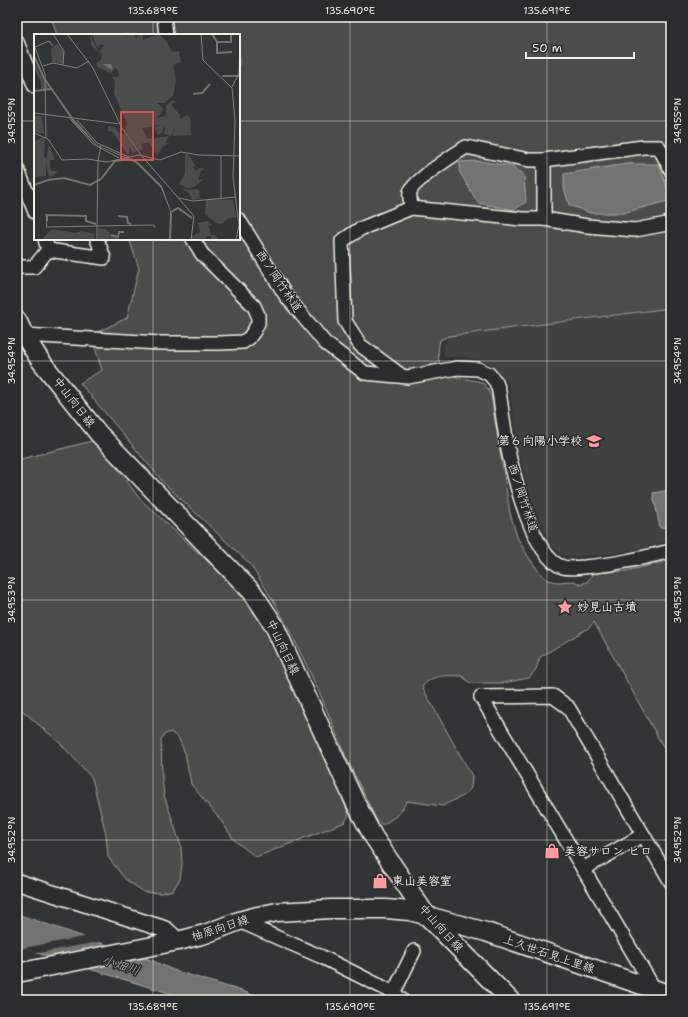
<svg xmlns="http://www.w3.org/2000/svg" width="688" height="1017" viewBox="0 0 688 1017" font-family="'Shantell Sans','Klee One',sans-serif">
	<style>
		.built { fill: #404242 }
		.green { fill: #4b4d4c; stroke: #a09f9a }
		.water { fill: #727370; stroke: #a6a5a0 }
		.pier { fill: #323535 }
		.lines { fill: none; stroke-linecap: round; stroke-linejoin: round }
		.minor-casing { stroke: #f4f1e8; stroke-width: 16 }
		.tertiary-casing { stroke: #f4f1e8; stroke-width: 19 }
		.secondary-casing { stroke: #f4f1e8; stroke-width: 21 }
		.minor { stroke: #2a2d2e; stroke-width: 13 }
		.tertiary { stroke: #2a2d2e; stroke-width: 16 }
		.secondary { stroke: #2a2d2e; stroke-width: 18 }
		.ticks { fill: none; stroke: #f4f1e8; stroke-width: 1; stroke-opacity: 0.45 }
		.labels { text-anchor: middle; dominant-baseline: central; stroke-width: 3; stroke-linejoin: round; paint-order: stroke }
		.street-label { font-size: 12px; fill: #f4f1e8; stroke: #2a2d2e }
		.poi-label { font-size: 12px; font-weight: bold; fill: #f4f1e8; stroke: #2a2d2e; text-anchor: start }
		.water-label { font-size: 13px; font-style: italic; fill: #b3b2ac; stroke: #2a2d2e }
		.inset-river { fill: none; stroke: #727370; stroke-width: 2 }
		.inset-road { fill: none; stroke: #80807d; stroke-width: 1 }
		.view { fill: #dc504e; fill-opacity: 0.15; stroke: #dc504e; stroke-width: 2 }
		.inset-edge { fill: none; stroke: #f4f1e8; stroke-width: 2 }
		.neatline { fill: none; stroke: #f4f1e8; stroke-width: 1.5 }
		.ticks-label { font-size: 10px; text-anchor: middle; fill: #f4f1e8 }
	</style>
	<rect width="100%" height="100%" fill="#323535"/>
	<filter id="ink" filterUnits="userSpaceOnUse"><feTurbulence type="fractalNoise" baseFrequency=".025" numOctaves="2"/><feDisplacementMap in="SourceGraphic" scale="8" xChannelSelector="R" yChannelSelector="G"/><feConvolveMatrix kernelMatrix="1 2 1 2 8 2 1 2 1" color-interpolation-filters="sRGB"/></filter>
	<g filter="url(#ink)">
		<polygon class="built" points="671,309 671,540 637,550 610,554 571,557 563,555 556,550 550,544 532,501 519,455 509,385 502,374 489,363 483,361 466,357 444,357 443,347 449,336"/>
		<g class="green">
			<path d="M 51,17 L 671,17 L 671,308 L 449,336 L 440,340 C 437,353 438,359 442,372 L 460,378 L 478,381 L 484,384 L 488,389 L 491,396 L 510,513 L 517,537 L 529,558 L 540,573 L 548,580 L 557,582 L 574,581 L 580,584 L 580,585 L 588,581 L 593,573 L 626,571 L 671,560 L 671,761 L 594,622 L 590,627 L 540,657 L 536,669 L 529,678 L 503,683 L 470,683 L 462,676 C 446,676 433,673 422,687 L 472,776 L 471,788 L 465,795 L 442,806 L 407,801 L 399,814 L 383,825 L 377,821 L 346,757 L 321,696 L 295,641 L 276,605 L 250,564 L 164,483 L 80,383 L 102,370 L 91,335 L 127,318 L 139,268 L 129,239 L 239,239 L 239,35 L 57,35 Z"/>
			<polygon points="96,440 140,499 230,582 266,629 294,684 349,814 345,822 256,857 234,840 222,822 191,784 185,753 179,739 171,732 165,734 161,739 162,779 164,795 181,846 182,864 180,879 173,890 161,893 144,892 125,879 108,857 106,834 92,778 60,743 17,706 17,460"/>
		</g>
		<g class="water">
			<polygon points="477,161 511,166 524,175 526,202 514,210 478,203 459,171 460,162"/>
			<polygon points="626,164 659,164 671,200 623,213 590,213 569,205 564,187 564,174"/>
			<polygon points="671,490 671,526 660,528 653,493"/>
			<polygon points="17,914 151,960 173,970 245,992 266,1000 192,1000 17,947"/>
		</g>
		<polygon class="pier" points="89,936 104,941 33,954 18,949"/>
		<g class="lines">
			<defs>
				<g id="minor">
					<polyline points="164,17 166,35"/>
					<polyline points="17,42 35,87"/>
					<polyline points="544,160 544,219"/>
					<polyline points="17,168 35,212"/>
					<path d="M 411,208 C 411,203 409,196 410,192 C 413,181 455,154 466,147 L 529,160 L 544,160 L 643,147 L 659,147 L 671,170"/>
					<path d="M 239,220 L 286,296 L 325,343 L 365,373 L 408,377 L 457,368 L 478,369 L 489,374 L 496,382 L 499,391 C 502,412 505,434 509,455 C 515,481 534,559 563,567 C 569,569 578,567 584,567 C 614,565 642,558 671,551"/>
					<polyline points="48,250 104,258 97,239"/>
					<polyline points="17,267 34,267 48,250 45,239"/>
					<polyline points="24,335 159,343 220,343 243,342 249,338 254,331 258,323 258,315 254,306 202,254 193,239"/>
					<polyline points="402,376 360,345 345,321 342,241 360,229 411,208 522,219 544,219 587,226 635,230 667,224 671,221"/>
					<polyline points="481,697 655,990"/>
					<polyline points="481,697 553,696 568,707 671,882"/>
					<polyline points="583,869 643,835"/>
					<polyline points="239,921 322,957 392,992 402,1000"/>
					<polyline points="392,992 396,988 414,951"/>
				</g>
				<polyline id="tertiary" points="17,882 158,927 166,930 178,941"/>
				<g id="secondary">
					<polyline points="17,320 24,335 40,360 98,433 253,593 274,625 340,770 356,804 373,836 426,915 510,1000"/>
					<polyline points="17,973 178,941 205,934 239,921 258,916 277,912 331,909 386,909 410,911 486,932 671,995"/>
				</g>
			</defs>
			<use href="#minor" class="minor-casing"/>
			<use href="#tertiary" class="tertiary-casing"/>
			<use href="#secondary" class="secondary-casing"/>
			<use href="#minor" class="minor"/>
			<use href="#tertiary" class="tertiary"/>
			<use href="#secondary" class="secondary"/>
		</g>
	</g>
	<path class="ticks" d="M 153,17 L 153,35M 350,17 L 350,1000M 547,17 L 547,1000M 17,121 L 35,121M 239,121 L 671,121M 153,239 L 153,1000M 17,361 L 671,361M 17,600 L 671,600M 17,840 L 671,840"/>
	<defs>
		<symbol id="school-bare" viewBox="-9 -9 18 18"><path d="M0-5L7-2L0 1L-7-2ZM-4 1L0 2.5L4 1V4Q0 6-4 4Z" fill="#ff9aa2" stroke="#2a2d2e" stroke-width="2.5" paint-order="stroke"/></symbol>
		<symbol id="sight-bare" viewBox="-9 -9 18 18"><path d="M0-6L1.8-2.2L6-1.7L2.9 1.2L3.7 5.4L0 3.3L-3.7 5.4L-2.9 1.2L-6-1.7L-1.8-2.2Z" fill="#ff9aa2" stroke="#2a2d2e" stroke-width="2.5" paint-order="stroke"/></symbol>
		<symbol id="shop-bare" viewBox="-9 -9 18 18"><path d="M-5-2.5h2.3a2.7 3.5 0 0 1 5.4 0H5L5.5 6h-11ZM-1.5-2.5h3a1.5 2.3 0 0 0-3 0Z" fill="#ff9aa2" stroke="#2a2d2e" stroke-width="2.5" paint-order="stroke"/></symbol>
	</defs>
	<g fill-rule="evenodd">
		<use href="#school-bare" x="583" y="430" width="22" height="22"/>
		<use href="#sight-bare" x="554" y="596" width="22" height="22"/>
		<use href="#shop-bare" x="541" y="840" width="22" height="22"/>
		<use href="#shop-bare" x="369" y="870" width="22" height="22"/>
	</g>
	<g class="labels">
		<g class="street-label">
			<text transform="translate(279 281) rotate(56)">西ノ岡竹林道</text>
			<text transform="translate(74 402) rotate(52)">中山向日線</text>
			<text transform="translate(523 498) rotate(72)">西ノ岡竹林道</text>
			<text transform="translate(283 647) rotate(64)">中山向日線</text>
			<text transform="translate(220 928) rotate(-18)">柚原向日線</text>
			<text transform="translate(441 928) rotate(48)">中山向日線</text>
			<text transform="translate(549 954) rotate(19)">上久世石見上里線</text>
		</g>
		<g class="poi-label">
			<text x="582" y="441" text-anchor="end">第６向陽小学校</text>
			<text x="577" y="607">妙見山古墳</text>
			<text x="564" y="851">美容サロン ヒロ</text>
			<text x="392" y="881">東山美容室</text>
		</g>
		<g class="water-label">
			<text transform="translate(121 965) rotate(19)">小畑川</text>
		</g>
	</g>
	<g transform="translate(34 34)">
		<rect width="206" height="206" fill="#323535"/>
		<path d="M 57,0 L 58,5 L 64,17 L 71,22 L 66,17 L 70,12 L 67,10 L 63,13 L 58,0 L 101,0 L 102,5 L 105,0 L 109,0 L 109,6 L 125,0 L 133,8 L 138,18 L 145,17 L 147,28 L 139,31 L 142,47 L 139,62 L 130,69 L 123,69 L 129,74 L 127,80 L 121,84 L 132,82 L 132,72 L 138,66 L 142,68 L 137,70 L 146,81 L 146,85 L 153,81 L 156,83 L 157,101 L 138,102 L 142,92 L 137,102 L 129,100 L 131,96 L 131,91 L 128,99 L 124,101 L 120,93 L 128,91 L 108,94 L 113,105 L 135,102 L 131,109 L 135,109 L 128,113 L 123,122 L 115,108 L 107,110 L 109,115 L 105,117 L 90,96 L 93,90 L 80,59 L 81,47 L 78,43 L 85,42 L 84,37 L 82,34 L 76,39 L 64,33 L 62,29 L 67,26 L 68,21 L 57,11 ZM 24,9 L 30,19 L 29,30 L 18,28 L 17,15 ZM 0,25 L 7,41 L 16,55 L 7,56 L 7,48 L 0,35 ZM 0,81 L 10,83 L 8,84 L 10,99 L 0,99 ZM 74,92 L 81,93 L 86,100 L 91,99 L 103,117 L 99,119 L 95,113 L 95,120 L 93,120 L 79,98 L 74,97 ZM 9,103 L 11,104 L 10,123 L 13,124 L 14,112 L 16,112 L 20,123 L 20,126 L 16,126 L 16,133 L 18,137 L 24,137 L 19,142 L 15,143 L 12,129 L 12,142 L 0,143 L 0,108 ZM 151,120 L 155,121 L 162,133 L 159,132 L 161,137 L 165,135 L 162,133 L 171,135 L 167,137 L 164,146 L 170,145 L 160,153 L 153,154 L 145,150 L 151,140 ZM 146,153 L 154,156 L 163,155 L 167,158 L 165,159 L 166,163 L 161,164 L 170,164 L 158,166 L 155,159 ZM 172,165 L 199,166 L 203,183 L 193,185 L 188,190 L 182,189 L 171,180 ZM 173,187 L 178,191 L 175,192 L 177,201 L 181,201 L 185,206 L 177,206 L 177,202 L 173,202 L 172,205 L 157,206 L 157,203 L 166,198 L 164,189 ZM 64,194 L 72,195 L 77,201 L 89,206 L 64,206 ZM 18,195 L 41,199 L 48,197 L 60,200 L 61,205 L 7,206 Z" fill="#4b4d4c"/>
		<path d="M 42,87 L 63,111 L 104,128 L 128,152 L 138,180 L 137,206 L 135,205 L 136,177 L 127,154 L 102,129 L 62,111 L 40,89 Z" fill="#727370"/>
		<path class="inset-river" d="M 178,0 L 183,8 L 183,19 L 198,18M 183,8 L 197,8 L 197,0M 0,22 L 10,44 L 42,90M 76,34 L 72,31 L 76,31 L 78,35M 188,42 L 206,42M 0,57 L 18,55M 159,60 L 168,59 L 176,50M 0,151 L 14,146 L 30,144 L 56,151 L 67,145 L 81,127 L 98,125M 137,178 L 144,174 L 158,184M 84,182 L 93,183 L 94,189 L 97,190M 13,187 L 13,181 L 52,182 L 52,187 L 62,190M 77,201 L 84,203 L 85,198 L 90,198"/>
		<path class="inset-road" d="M 19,0 L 30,17 L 29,31M 33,0 L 59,34 L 88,94 L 107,121 L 160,182 L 157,206M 167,0 L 169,26 L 198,54 L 201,87 L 199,143 L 205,191 L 202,206M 0,11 L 11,40 L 12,104M 1,13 L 15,7 L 19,12M 9,32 L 19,29 L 43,34 L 55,27M 198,53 L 205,39 L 206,5M 0,79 L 86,90M 36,85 L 59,110 L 85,124M 43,86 L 63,109 L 95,123M 0,99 L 14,105 L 28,126 L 53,125 L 73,128 L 105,121 L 126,126 L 147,118 L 165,121 L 206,122M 67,111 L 64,127 L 63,192 L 120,191 L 121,194M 187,122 L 187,164M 145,164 L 159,167 L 202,163M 12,180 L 13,194M 14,193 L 63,192 L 63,206"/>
		<path class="view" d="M 87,78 L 119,78 L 119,126 L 87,126 Z"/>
		<rect width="206" height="206" class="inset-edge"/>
	</g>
	<rect width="688" height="1017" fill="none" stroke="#2a2d2e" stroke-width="44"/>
	<path d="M526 52v6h108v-6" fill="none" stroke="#f4f1e8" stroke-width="2"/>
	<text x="532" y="52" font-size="12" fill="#f4f1e8" stroke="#2a2d2e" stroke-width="3" paint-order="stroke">50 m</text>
	<rect x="22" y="22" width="644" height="973" class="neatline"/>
	<g class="ticks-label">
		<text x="153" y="14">135.689°E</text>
		<text x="350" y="14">135.690°E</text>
		<text x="547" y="14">135.691°E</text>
		<text transform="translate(11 121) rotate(-90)" y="4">34.955°N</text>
		<text transform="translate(677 121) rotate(-90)" y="4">34.955°N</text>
		<text transform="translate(11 361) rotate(-90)" y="4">34.954°N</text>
		<text transform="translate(677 361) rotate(-90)" y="4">34.954°N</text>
		<text transform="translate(11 600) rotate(-90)" y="4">34.953°N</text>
		<text transform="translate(677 600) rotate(-90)" y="4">34.953°N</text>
		<text transform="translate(11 840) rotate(-90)" y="4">34.952°N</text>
		<text transform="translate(677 840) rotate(-90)" y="4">34.952°N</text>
		<text x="153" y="1010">135.689°E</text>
		<text x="350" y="1010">135.690°E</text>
		<text x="547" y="1010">135.691°E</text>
	</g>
</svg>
